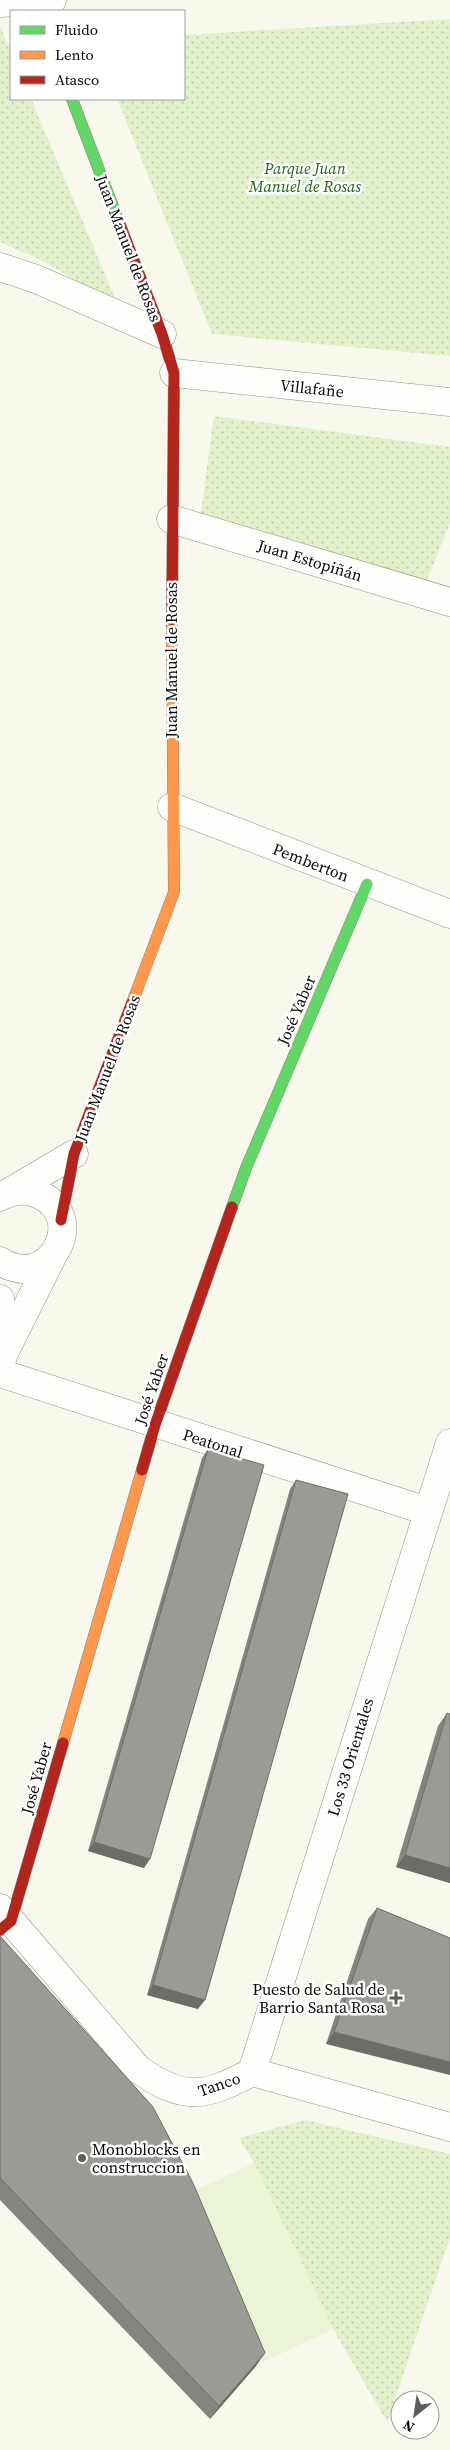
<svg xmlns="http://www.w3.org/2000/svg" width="450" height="2450" viewBox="0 0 450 2450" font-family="'Source Serif 4',serif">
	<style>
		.green { fill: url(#green-dots) }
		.pitch { fill: #ebf5d5 }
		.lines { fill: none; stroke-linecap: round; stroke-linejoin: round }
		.street-casing { stroke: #92918c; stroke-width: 29 }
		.fast-casing { stroke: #888883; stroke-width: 12 }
		.slow-casing { stroke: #888883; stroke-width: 12 }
		.jam-casing { stroke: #888883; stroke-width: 12 }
		.street { stroke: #fefefc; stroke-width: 28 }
		.fast { stroke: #63d668; stroke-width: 11 }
		.slow { stroke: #ff974d; stroke-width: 11 }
		.jam { stroke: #b3261e; stroke-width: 11 }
		.wall { fill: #86847f }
		.shaded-wall { fill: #6d6c68 }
		.building { fill: #9c9a94; stroke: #6d6c68 }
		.poi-dot { fill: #5e5d59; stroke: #fff; stroke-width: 2 }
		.labels { text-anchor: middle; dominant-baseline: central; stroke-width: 5; stroke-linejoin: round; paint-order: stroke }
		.park-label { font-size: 16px; font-style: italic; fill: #236517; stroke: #fff }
		.street-label { font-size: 16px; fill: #0a0a0a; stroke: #fff }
		.poi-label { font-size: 16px; fill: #0a0a0a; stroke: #fff; text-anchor: end }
	</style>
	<defs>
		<pattern id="green-dots" width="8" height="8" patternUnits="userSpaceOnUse" patternTransform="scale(1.25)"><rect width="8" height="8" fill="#e0f1cb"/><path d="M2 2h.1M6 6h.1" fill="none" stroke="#bfcdad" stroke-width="1.8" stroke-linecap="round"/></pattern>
	</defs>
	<rect width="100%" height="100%" fill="#f9f8ed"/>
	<g class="green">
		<polygon points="450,19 450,356 212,334 117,99 184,99 184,35"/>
		<polygon points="0,26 11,53 11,99 31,99 118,305 41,260 0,242"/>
		<polygon points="214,416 450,447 450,523 422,592 200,519"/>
		<polygon points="305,2120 450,2154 450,2238 387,2422 333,2329 254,2163 239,2138"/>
	</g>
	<polygon class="pitch" points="254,2163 333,2329 263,2362 184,2196"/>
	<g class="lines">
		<defs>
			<g id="street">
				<polyline points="0,3 52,0"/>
				<polyline points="0,267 36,279 162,334"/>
				<polyline points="174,373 450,402"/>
				<polyline points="171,519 450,602"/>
				<polyline points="172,807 450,914"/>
				<polyline points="8,1193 74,1154"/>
				<path d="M 0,1197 C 13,1190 26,1188 40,1195 C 89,1218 49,1293 0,1261"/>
				<polyline points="0,1299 4,1351"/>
				<polyline points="0,1366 4,1353 53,1255"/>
				<polyline points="0,1373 427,1511"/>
				<path d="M 0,1908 L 138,2069 C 183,2101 204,2098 252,2072 L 450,2127"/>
				<polyline points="252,2072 450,1443"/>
			</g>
			<g id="fast">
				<polyline points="72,99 120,225"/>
				<polyline points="232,1207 246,1168 367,884"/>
			</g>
			<g id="slow">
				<polyline points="132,1003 174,892 172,620"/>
				<polyline points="63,1743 142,1470"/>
			</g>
			<g id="jam">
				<polyline points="120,225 162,334 174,373 172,620"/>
				<polyline points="61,1220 74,1154 132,1003"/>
				<polyline points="142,1470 155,1425 232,1207"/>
				<polyline points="0,1930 11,1921 63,1743"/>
			</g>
		</defs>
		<use href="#street" class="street-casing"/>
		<use href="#fast" class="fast-casing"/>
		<use href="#slow" class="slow-casing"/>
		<use href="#jam" class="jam-casing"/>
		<use href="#street" class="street"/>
		<use href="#fast" class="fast"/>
		<use href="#slow" class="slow"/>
		<use href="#jam" class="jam"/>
	</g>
	<g class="wall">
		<polygon points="208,1449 144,1868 88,1851 202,1458"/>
		<polygon points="296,1480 198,2009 147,1995 290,1489"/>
		<polygon points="447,1713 450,1883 396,1867 438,1726"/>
		<polygon points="377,1908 450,1938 326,2044 368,1919"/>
		<polygon points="0,1936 256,2366 210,2419 0,2200"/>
	</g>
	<g class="shaded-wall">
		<polygon points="94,1842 150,1859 144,1868 88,1851"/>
		<polygon points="405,1855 450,1868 450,1883 396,1867"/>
		<polygon points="153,1985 205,2000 198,2009 147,1995"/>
		<polygon points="334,2032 450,2062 450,2075 326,2044"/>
		<polygon points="265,2353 256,2366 210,2419 219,2406"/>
	</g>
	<g class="building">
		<polygon points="208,1449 264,1465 150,1859 94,1842"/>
		<polygon points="296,1480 348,1494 205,2000 153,1985"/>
		<polygon points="447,1713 450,1714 450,1868 405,1855"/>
		<polygon points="377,1908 450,1938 450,2062 334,2032"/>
		<polygon points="0,1936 153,2107 193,2183 265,2353 219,2406 0,2178"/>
	</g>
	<g class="poi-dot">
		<path d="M393.5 1990.5h5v5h5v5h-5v5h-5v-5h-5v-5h5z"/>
		<circle cx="82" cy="2158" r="5"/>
	</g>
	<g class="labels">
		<g class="park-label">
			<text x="305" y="168">Parque Juan<tspan x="305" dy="18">Manuel de Rosas</tspan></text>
		</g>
		<g class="street-label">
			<text transform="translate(129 248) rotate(69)">Juan Manuel de Rosas</text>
			<text transform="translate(312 388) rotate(6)">Villafañe</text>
			<text transform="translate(310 560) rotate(17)">Juan Estopiñán</text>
			<text transform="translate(171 660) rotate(-90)">Juan Manuel de Rosas</text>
			<text transform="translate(311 862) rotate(21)">Pemberton</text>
			<text transform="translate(296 1010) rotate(-67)">José Yaber</text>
			<text transform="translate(107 1068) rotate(-69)">Juan Manuel de Rosas</text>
			<text transform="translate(151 1389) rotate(-71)">José Yaber</text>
			<text transform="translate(213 1443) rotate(18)">Peatonal</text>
			<text transform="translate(350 1757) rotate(-73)">Los 33 Orientales</text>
			<text transform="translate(36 1778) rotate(-74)">José Yaber</text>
			<text transform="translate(219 2084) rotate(-19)">Tanco</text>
		</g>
		<g class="poi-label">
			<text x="385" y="1989">Puesto de Salud de<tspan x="385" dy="18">Barrio Santa Rosa</tspan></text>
			<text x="92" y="2149" text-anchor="start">Monoblocks en<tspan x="92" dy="18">construccion</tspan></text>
		</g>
	</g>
	<rect x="10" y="10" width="175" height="90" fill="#ffffff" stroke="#9d9d9d"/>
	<rect x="20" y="26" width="25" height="8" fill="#63d668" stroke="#9d9d9d"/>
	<text x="55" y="35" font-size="15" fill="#0a0a0a">Fluido</text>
	<rect x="20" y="51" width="25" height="8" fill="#ff974d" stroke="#9d9d9d"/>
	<text x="55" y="60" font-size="15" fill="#0a0a0a">Lento</text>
	<rect x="20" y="76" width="25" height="8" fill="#b3261e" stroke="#9d9d9d"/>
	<text x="55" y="85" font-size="15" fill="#0a0a0a">Atasco</text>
	<g transform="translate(415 2415) rotate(210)"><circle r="24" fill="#ffffff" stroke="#9d9d9d"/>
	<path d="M0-4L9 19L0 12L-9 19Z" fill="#5e5d59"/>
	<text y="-8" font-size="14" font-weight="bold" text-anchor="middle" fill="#0a0a0a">N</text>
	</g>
</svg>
